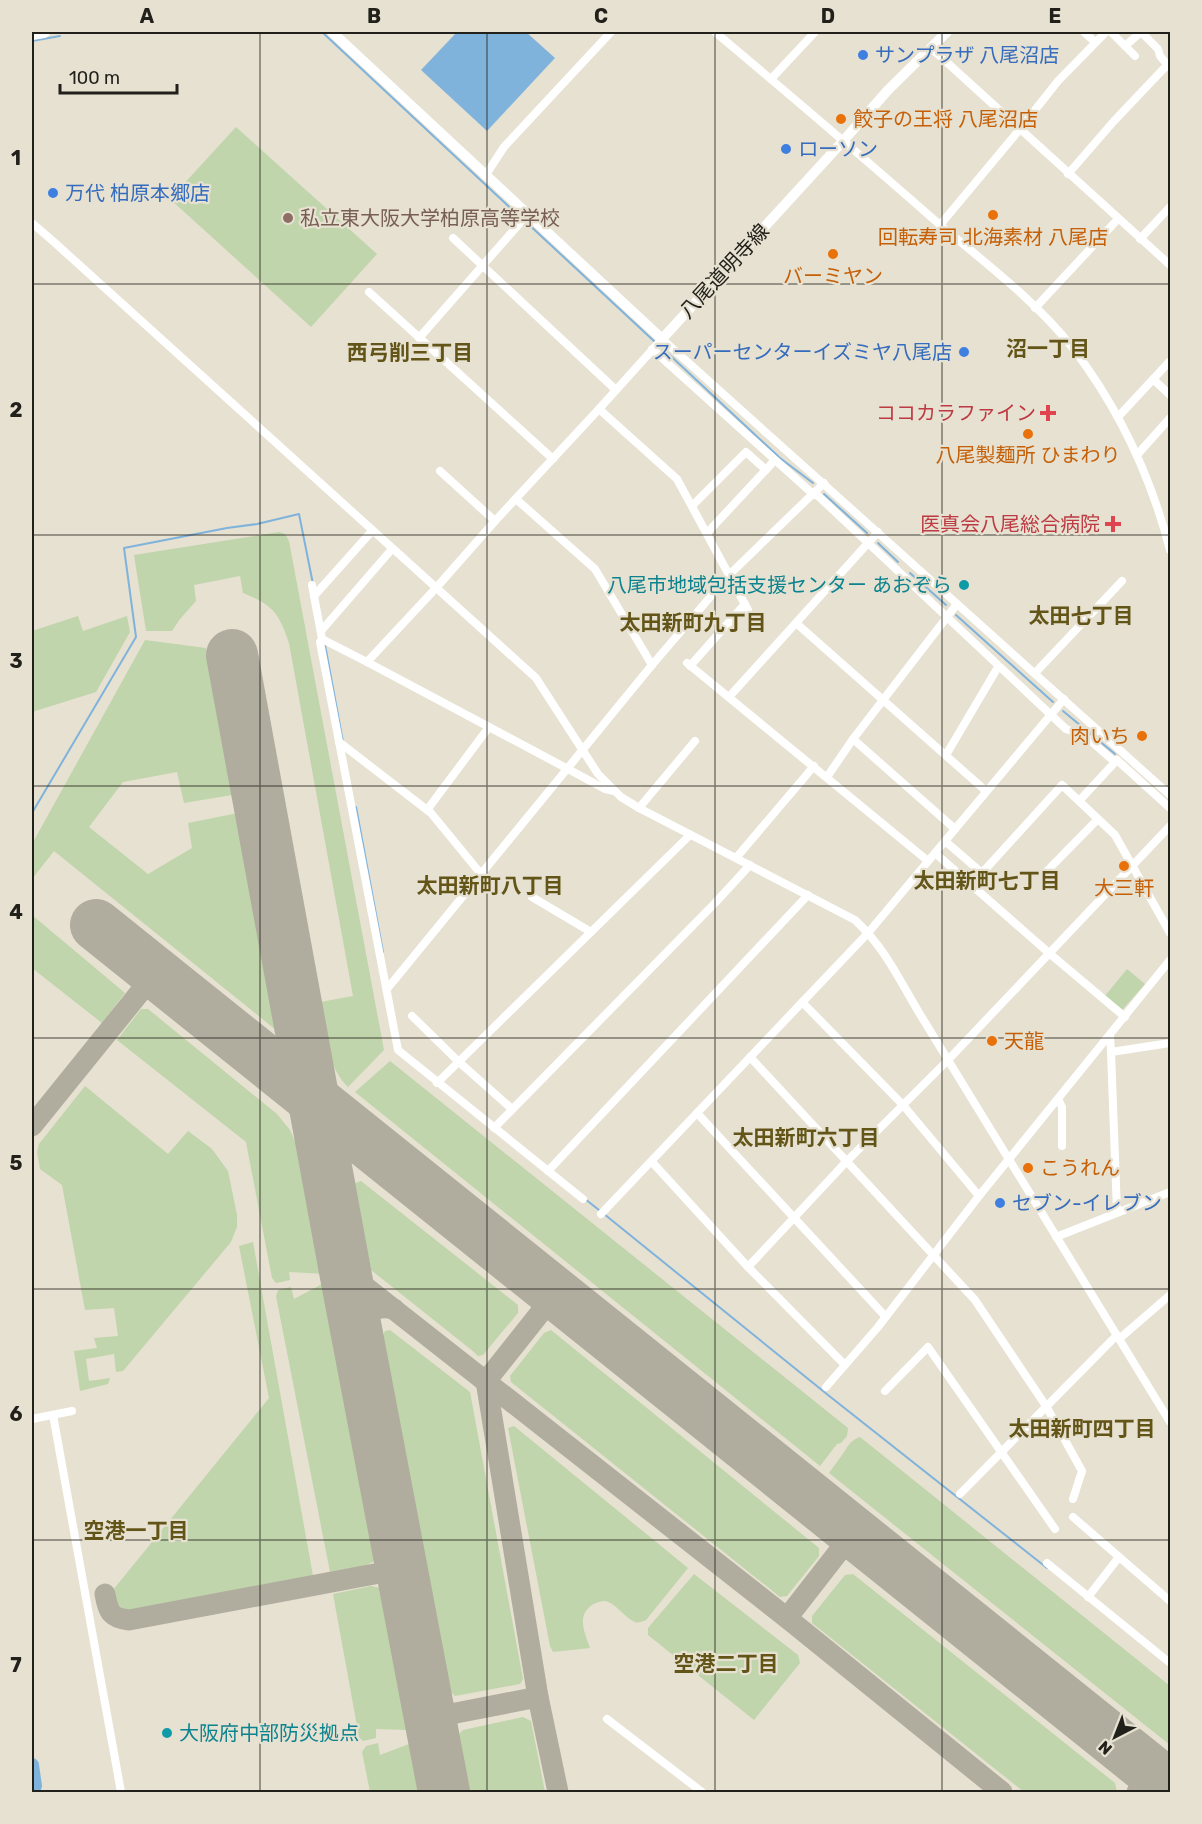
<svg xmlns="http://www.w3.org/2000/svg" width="1202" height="1824" viewBox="0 0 1202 1824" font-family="Rubik,'Noto Sans JP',sans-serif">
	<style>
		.green { fill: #c0d5ab }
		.water { fill: #80b3dc }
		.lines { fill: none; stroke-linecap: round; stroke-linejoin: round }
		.stream { stroke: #80b3dc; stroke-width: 2 }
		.river { stroke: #80b3dc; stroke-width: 14 }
		.taxiway { stroke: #b0ac9e; stroke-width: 21 }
		.runway { stroke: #b0ac9e; stroke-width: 52 }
		.minor { stroke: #fff; stroke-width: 8 }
		.major { stroke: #fff; stroke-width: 10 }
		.highway { stroke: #fff; stroke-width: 12 }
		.grid { fill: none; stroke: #22201a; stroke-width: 1.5; stroke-opacity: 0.55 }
		.shop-dot { fill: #3f7fe0; stroke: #e6e1d1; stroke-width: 2 }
		.food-dot { fill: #e8710a; stroke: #e6e1d1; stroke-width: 2 }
		.education-dot { fill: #8d6e63; stroke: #e6e1d1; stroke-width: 2 }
		.health-dot { fill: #e0444e; stroke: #e6e1d1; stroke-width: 2 }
		.culture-dot { fill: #0f9aa8; stroke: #e6e1d1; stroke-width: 2 }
		.labels { text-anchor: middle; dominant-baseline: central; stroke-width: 4.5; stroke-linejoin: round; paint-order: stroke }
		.shop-label { font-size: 20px; fill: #366cbe; stroke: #e6e1d1; text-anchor: start }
		.food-label { font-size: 20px; fill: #c56008; stroke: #e6e1d1 }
		.education-label { font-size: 20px; fill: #785e54; stroke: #e6e1d1; text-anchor: start }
		.street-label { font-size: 20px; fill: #22201a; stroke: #e6e1d1 }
		.health-label { font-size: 20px; fill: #be3a42; stroke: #e6e1d1; text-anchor: end }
		.culture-label { font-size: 20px; fill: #0d838f; stroke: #e6e1d1; text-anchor: end }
		.neighbourhood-label { font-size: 21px; font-weight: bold; fill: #635418; stroke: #e6e1d1 }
		.neatline { fill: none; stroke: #22201a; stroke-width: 2 }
		.grid-label { font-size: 20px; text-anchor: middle; font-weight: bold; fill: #22201a }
	</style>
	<rect width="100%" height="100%" fill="#e6e1d1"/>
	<g class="green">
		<polygon points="236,127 377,254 311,327 170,199"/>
		<path d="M 279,532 L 285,534 L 289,541 L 384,1050 L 348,1087 C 326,1065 325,1032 320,1002 L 353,996 L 289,643 C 279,613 273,605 243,593 L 240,576 L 194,585 L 196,601 L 180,619 L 172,631 L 146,631 L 134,555 Z"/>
		<polygon points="78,616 83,631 127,616 130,632 96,692 32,712 32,631"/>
		<polygon points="145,640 206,648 232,795 184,803 177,772 123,782 89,827 148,874 192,848 188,823 238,813 276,1030 54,851 32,879 32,844"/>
		<polygon points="32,915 125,993 102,1023 32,968"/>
		<polygon points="1127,969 1145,984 1122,1010 1105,996"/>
		<polygon points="141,1009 148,1009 277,1114 290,1130 298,1148 324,1274 289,1272 290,1280 276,1283 272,1278 246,1142 117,1040"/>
		<polygon points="390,1061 848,1428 847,1436 841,1443 837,1444 820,1466 355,1092"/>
		<polygon points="85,1086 168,1154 188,1131 212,1149 228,1171 237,1215 237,1227 231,1242 123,1371 116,1372 114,1354 86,1359 89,1381 110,1378 108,1384 80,1391 74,1351 97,1348 94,1338 118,1336 114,1308 85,1310 62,1185 40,1169 37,1152 39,1144"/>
		<polygon points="361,1181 518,1305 518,1313 483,1355 478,1356 474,1352 371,1270 355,1183"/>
		<path d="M 253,1242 L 313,1576 L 127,1611 C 116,1607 115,1601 113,1590 L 269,1398 L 239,1246 Z"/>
		<polygon points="324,1283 376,1548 377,1560 364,1566 330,1572 276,1296 278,1290 291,1287 294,1299"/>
		<polygon points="390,1330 470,1392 523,1679 520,1684 455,1696 450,1691 383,1335 385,1331"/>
		<polygon points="551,1330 819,1548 819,1556 787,1596 780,1597 511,1382 510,1376 544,1333"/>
		<path d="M 514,1426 L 688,1568 L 646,1620 C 641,1622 637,1624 633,1621 C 623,1616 616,1603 605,1601 C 601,1601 595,1603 592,1605 C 576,1616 585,1633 590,1648 L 553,1652 L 550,1646 L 508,1428 Z"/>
		<path d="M 860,1437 L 1170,1686 L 1170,1745 L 829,1473 C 833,1467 838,1461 842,1455 C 848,1447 849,1441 860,1437 Z"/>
		<polygon points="694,1574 798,1655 800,1663 754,1720 648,1635 648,1628"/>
		<polygon points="853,1574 1115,1783 1117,1792 1024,1792 812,1623 812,1616 845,1575"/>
		<polygon points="371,1586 381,1588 384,1593 408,1730 376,1729 376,1738 363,1741 359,1737 333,1594"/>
		<polygon points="523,1717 531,1721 545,1792 469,1792 458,1735 463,1730"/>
		<polygon points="414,1742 423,1792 370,1792 362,1752 366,1746 378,1743 380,1755"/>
	</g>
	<polygon class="water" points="457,32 526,32 555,58 487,131 421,70"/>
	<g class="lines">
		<g class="stream">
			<polyline points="322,32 521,218"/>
			<polyline points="32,41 60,36"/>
			<polyline points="526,222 655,342"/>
			<polyline points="660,346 780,458 813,483"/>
			<polyline points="824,494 867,533"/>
			<polyline points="878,543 898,562"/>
			<polyline points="910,573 946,605"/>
			<polyline points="956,615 1053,702"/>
			<polyline points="325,645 343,742"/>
			<polyline points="1063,711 1115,754"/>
			<polyline points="356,807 383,952"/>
			<polyline points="32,813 136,637 124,548 227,528 257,524 299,514 313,584"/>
			<polyline points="585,1199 599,1210"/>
			<polyline points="604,1214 828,1395 1047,1568"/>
		</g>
		<polyline class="river" points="32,1765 35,1786 32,1791"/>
		<g class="taxiway">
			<polyline points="32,1126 141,991 151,987 173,988"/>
			<polyline points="345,1271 787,1618 1002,1792"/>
			<polyline points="556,1293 486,1381 538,1697 558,1792"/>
			<path d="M 357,1332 C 365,1314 373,1304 394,1309"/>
			<path d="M 105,1594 C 108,1611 110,1618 129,1620 L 401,1569"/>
			<polyline points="787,1618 854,1532"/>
			<polyline points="430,1718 538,1697"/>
			<polyline points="1137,1792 1154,1772"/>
		</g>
		<g class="runway">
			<polyline points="232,655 345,1271 444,1792"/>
			<polyline points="96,925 1170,1786"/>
		</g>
		<g class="minor">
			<path d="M 715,32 C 790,95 865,159 939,224 C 984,262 1036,301 1072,347 C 1118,407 1151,477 1170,550"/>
			<polyline points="1084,32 1095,42"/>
			<polyline points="1111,32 1135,56"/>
			<polyline points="1141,32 1158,49 1160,56 1170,68"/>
			<polyline points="1125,46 1141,32"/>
			<polyline points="931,48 1170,265"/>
			<polyline points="771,79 815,32"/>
			<polyline points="1068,174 1114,121 1170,62"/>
			<polyline points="485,176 504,147 611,32"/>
			<path d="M 32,223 L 54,242 L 536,678 L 598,774 L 621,797 L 639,808 L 855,920 C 884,947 898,977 918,1011 L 1170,1422"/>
			<polyline points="940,225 1020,129 1058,81 1106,32"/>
			<polyline points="453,238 616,390"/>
			<polyline points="1140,239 1170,207"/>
			<polyline points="369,292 553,459"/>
			<polyline points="1035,308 1118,219"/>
			<polyline points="419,338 527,215"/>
			<polyline points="652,349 814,495"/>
			<polyline points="1153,379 1170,395"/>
			<polyline points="599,409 677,479 748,610"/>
			<polyline points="1118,417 1170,361"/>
			<polyline points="1137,455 1170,418"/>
			<polyline points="440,471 495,521"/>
			<polyline points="815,493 1066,729 1085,736 1115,762"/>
			<polyline points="516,499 595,569 652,665"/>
			<polyline points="692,506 746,452 766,470"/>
			<polyline points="707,533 775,460"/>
			<polyline points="312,585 322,639 320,642 398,1050 583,1199"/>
			<polyline points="314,596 372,531"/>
			<polyline points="796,623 986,791"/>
			<polyline points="321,631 392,549"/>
			<polyline points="322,639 367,662 568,769 605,789 614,791"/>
			<polyline points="367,662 436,588 495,521 599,409 662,339 1170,795"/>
			<polyline points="687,663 928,861"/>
			<polyline points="690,666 745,604"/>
			<polyline points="1035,673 1122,581"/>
			<polyline points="729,697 878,532"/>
			<polyline points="853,739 955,829"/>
			<polyline points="339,742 431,813 481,874"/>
			<polyline points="946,755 998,667"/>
			<polyline points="1117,760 1170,808"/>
			<polyline points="827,777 853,739 957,604"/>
			<polyline points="1079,801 1117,760"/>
			<polyline points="639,808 695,741"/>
			<polyline points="427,810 489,727"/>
			<polyline points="945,841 982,873 1062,785 1115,835 1170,933"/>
			<polyline points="935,853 1049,953 1125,1017"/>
			<polyline points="736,858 814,766"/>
			<polyline points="1050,878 1045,873 1098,819"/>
			<polyline points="532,897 591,932"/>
			<polyline points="387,989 652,665 729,575 824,483"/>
			<polyline points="802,1002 903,1105 979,1196"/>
			<polyline points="412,1016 459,1062 512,1109"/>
			<polyline points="1110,1036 1111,1052 1170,1043"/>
			<polyline points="1111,1052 1117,1212"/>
			<polyline points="750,1057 975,1300 1046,1406 1082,1471 1073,1499"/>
			<polyline points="437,1083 690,835"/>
			<polyline points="1058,1099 1062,1107 1062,1146"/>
			<polyline points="697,1113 885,1316"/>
			<polyline points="494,1128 715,903 750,865"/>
			<polyline points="652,1162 748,1267 845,1365"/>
			<polyline points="548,1171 808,895"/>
			<polyline points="601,1214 868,933 1064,699"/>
			<polyline points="1056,1237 1170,1192"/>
			<polyline points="748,1267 846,1162 948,1060 1170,826"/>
			<polyline points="1119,1339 1170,1295"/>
			<polyline points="826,1387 878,1327 979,1196 1170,960"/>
			<polyline points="885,1391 928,1347 1055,1529"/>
			<polyline points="53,1415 121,1792"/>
			<polyline points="32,1419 72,1411"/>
			<polyline points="960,1494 1117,1335"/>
			<polyline points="1073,1517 1170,1601"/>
			<polyline points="1047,1563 1170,1663"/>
			<polyline points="1088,1597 1119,1557"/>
			<polyline points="607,1719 702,1792"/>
		</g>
		<polyline class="major" points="332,32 662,339 844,140 888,90 947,32"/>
		<polyline class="highway" points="32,34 44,32"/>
	</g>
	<path class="grid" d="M 260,32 L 260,1792M 487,32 L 487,1792M 715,32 L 715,1792M 942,32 L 942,1792M 32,284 L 1170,284M 32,535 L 1170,535M 32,786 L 1170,786M 32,1038 L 1170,1038M 32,1289 L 1170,1289M 32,1540 L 1170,1540"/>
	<g class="shop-dot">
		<circle cx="863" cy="55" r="6"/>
		<circle cx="786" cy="149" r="6"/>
		<circle cx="53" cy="193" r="6"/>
		<circle cx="964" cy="352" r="6"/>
		<circle cx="1000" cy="1203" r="6"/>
	</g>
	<g class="food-dot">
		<circle cx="841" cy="119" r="6"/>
		<circle cx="993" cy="215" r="6"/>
		<circle cx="833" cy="254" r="6"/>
		<circle cx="1028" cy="434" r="6"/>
		<circle cx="1142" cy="736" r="6"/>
		<circle cx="1124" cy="866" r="6"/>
		<circle cx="992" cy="1041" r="6"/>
		<circle cx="1028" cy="1168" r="6"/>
	</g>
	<circle class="education-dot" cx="288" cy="218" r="6"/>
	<g class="health-dot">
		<path d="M1045 404h6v6h6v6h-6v6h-6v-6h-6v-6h6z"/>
		<path d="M1110 515h6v6h6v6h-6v6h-6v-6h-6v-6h6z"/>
	</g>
	<g class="culture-dot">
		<circle cx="964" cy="585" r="6"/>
		<circle cx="167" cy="1733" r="6"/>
	</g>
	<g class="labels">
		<g class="shop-label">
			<text x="875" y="55">サンプラザ 八尾沼店</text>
			<text x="798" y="149">ローソン</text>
			<text x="65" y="193">万代 柏原本郷店</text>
			<text x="952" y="352" text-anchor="end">スーパーセンターイズミヤ八尾店</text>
			<text x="1012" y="1203">セブン-イレブン</text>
		</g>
		<g class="food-label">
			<text x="853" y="119" text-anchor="start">餃子の王将 八尾沼店</text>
			<text x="993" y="237">回転寿司 北海素材 八尾店</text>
			<text x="833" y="276">バーミヤン</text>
			<text x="1028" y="455">八尾製麺所 ひまわり</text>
			<text x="1130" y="736" text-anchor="end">肉いち</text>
			<text x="1124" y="888">大三軒</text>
			<text x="1004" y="1041" text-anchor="start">天龍</text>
			<text x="1040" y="1168" text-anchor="start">こうれん</text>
		</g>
		<g class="education-label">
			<text x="300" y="218">私立東大阪大学柏原高等学校</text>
		</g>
		<g class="street-label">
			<text transform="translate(724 271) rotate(-47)">八尾道明寺線</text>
		</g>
		<g class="health-label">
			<text x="1036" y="413">ココカラファイン</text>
			<text x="1100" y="524">医真会八尾総合病院</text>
		</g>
		<g class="culture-label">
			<text x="952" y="585">八尾市地域包括支援センター あおぞら</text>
			<text x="179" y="1733" text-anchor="start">大阪府中部防災拠点</text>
		</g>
		<g class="neighbourhood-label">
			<text x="1048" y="348">沼一丁目</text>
			<text x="410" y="352">西弓削三丁目</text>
			<text x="1081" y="615">太田七丁目</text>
			<text x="693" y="622">太田新町九丁目</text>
			<text x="987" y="880">太田新町七丁目</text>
			<text x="490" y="885">太田新町八丁目</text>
			<text x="806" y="1137">太田新町六丁目</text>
			<text x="1082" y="1428">太田新町四丁目</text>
			<text x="136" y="1530">空港一丁目</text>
			<text x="726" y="1663">空港二丁目</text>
		</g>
	</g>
	<rect width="1202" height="1824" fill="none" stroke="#e6e1d1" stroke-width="66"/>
	<g transform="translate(1115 1737) rotate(222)" stroke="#e6e1d1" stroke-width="4.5" paint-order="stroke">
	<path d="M0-4.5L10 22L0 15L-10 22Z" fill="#22201a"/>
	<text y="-9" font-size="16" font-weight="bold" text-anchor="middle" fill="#22201a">N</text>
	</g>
	<path d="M60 84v9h117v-9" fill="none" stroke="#22201a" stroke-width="3"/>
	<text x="69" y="84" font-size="18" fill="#22201a" stroke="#e6e1d1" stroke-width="4.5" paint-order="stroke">100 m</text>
	<rect x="33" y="33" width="1136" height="1758" class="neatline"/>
	<g class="grid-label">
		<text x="147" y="23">A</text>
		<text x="374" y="23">B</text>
		<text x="601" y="23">C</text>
		<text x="828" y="23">D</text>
		<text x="1055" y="23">E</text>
		<text x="16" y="165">1</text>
		<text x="16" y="417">2</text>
		<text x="16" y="668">3</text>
		<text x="16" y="919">4</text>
		<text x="16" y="1170">5</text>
		<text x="16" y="1421">6</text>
		<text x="16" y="1672">7</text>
	</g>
</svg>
